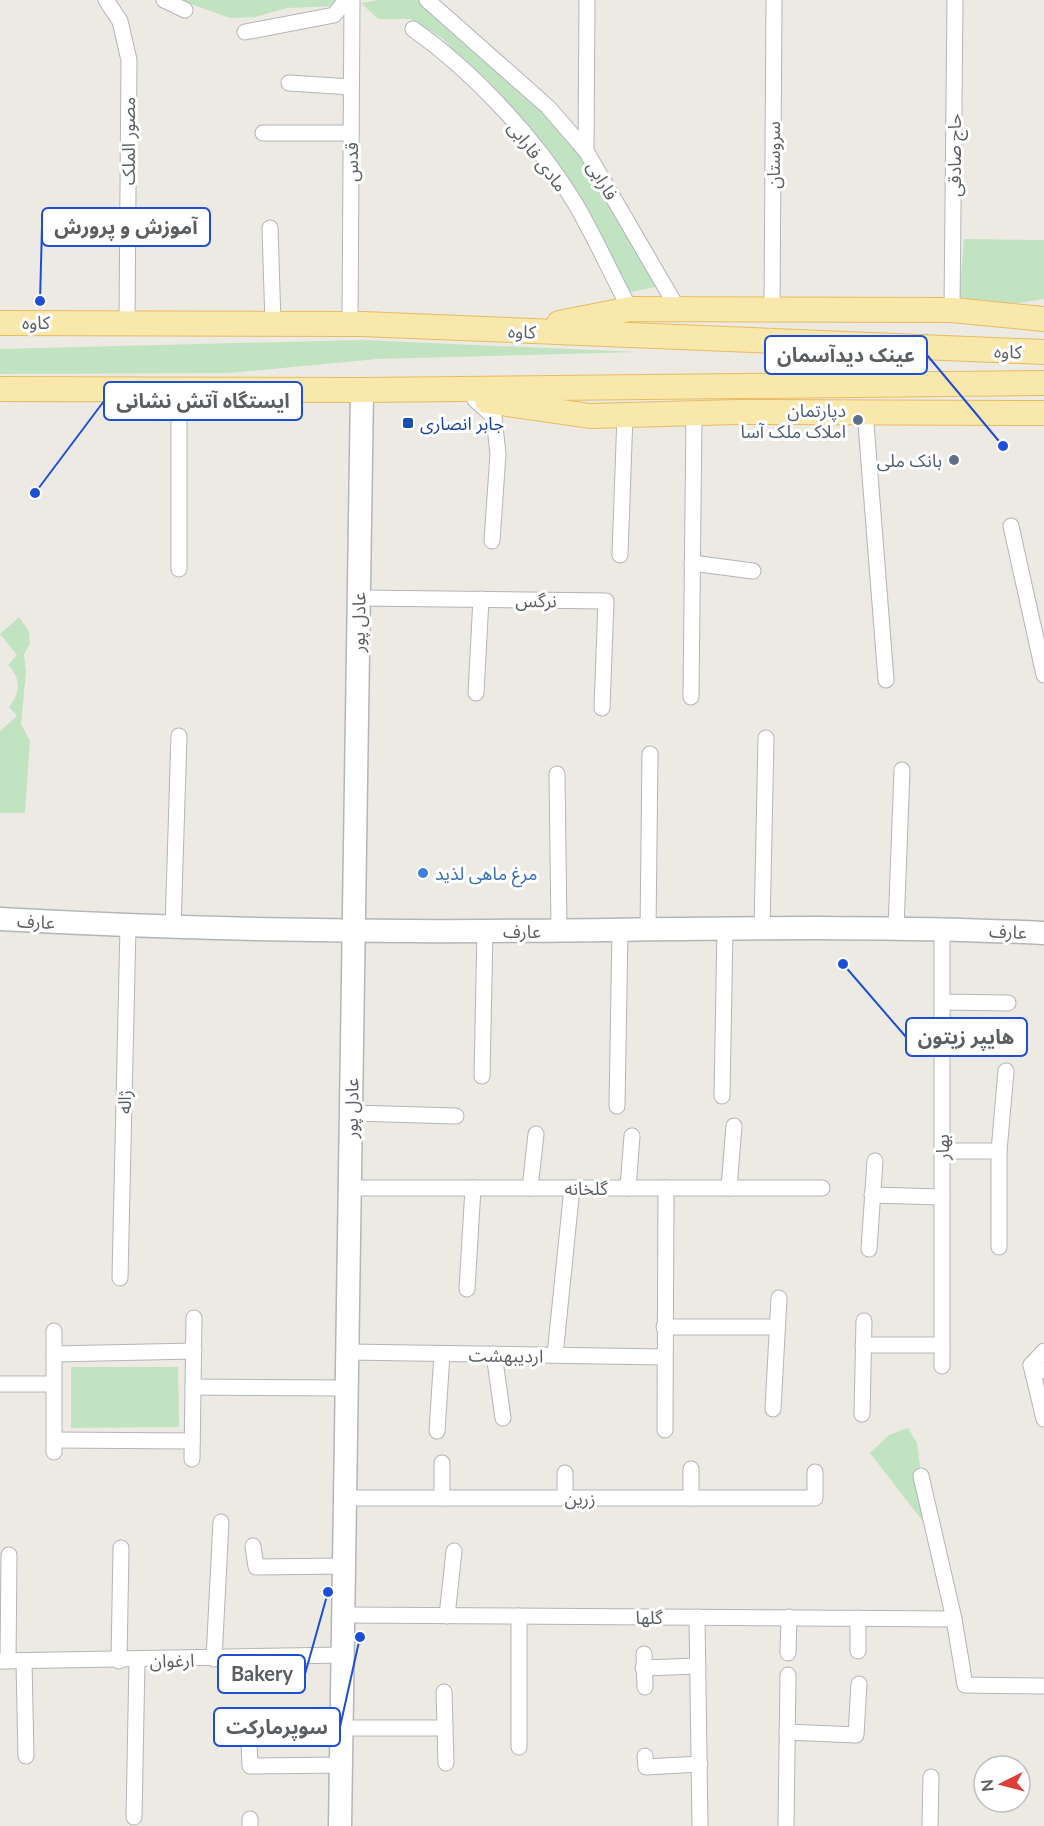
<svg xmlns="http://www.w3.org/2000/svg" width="1044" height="1826" viewBox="0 0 1044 1826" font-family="Lato,'Noto Sans Arabic',sans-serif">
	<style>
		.green { fill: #c2e3c1 }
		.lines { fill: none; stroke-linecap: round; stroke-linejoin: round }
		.minor-casing { stroke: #b3b5b9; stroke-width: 17 }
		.secondary-casing { stroke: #b2b6b9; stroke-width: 25 }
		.primary-casing { stroke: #e7bb62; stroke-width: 26 }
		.minor { stroke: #fff; stroke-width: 15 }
		.secondary { stroke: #fff; stroke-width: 22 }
		.primary { stroke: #f9e8ac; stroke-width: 24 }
		.service-dot { fill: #5c6f8a; stroke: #fff; stroke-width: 2 }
		.transit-dot { fill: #1a4fb4; stroke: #fff; stroke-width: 2 }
		.shop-dot { fill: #3f7fe0; stroke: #fff; stroke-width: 2 }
		.labels { text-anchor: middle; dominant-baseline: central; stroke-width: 6; stroke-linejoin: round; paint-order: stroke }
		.street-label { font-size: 18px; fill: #5b5f62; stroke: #fff }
		.service-label { font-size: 18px; fill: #4e5e75; stroke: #fff; text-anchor: end }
		.transit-label { font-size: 18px; fill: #164399; stroke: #fff; text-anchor: start }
		.shop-label { font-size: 18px; fill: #366cbe; stroke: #fff; text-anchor: start }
		.leader { fill: none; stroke: #1d4ed8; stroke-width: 2 }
		.callout-dot { fill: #1d4ed8; stroke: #fff; stroke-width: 2 }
		.callout { fill: #fff; stroke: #1d4ed8; stroke-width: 2 }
		.callout-label { font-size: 20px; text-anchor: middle; font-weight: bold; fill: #5b5f62 }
	</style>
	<rect width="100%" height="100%" fill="#edeae3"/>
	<g class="green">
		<polygon points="180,0 338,0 338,6 287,8 255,17 230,18"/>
		<polygon points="379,0 421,0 541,108 582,154 656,287 630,292 582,200 488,88 443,39 411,19 378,19 361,3"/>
		<polygon points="964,239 1044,240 1044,299 990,307 959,304"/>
		<polygon points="361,340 638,352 377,359 229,373 0,374 0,349"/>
		<path d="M 19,617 L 29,632 L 30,644 L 24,654 L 26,672 L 21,724 L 30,741 L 25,813 L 0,813 L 0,731 L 17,716 L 9,707 C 21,693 21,678 8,665 L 17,655 L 0,634 Z"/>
		<polygon points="71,1367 178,1367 179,1427 71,1428"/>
		<polygon points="908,1428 917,1443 928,1528 870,1453 889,1435"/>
	</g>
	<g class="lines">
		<defs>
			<g id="minor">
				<polyline points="106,0 120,21 129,60 127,322"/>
				<polyline points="164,0 185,10"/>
				<polyline points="427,0 548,107 586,151"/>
				<polyline points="587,0 586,151 678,309"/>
				<path d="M 413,29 C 474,72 536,139 575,203 C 595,237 611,274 630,309"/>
				<polyline points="245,32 334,15 346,0"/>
				<polyline points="289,83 351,87"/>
				<polyline points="263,133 351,133"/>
				<polyline points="270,228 273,323"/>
				<polyline points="772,310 774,0"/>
				<polyline points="952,310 955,0"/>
				<polyline points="350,324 352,0"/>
				<polyline points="475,400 494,417 498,454 492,541"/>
				<polyline points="865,411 886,680"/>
				<polyline points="1011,526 1044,675"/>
				<polyline points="620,555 625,415"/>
				<polyline points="692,563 753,571"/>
				<polyline points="179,569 179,389"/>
				<polyline points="359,598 606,601 602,708"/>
				<polyline points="476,693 481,599"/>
				<polyline points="691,697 694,413"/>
				<polyline points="557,774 559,930"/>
				<polyline points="173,928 179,736"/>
				<polyline points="896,928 902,770"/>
				<polyline points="762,929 766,738"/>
				<polyline points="648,930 650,754"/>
				<polyline points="942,1002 1008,1003"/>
				<polyline points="482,1076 485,931"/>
				<polyline points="722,1096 725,929"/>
				<polyline points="617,1106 620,930"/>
				<polyline points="351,1113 456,1116"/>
				<polyline points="942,1151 999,1151"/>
				<polyline points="350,1188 822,1188"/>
				<polyline points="530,1188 536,1134"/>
				<polyline points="628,1188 632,1136"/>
				<polyline points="729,1188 734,1126"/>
				<polyline points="872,1195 942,1197"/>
				<polyline points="999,1247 999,1151 1006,1071"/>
				<polyline points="869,1249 875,1161"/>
				<polyline points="120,1278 128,926"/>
				<polyline points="467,1289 473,1188"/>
				<polyline points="664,1327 777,1327"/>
				<polyline points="54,1331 54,1452"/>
				<polyline points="863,1345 942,1345"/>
				<polyline points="1044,1351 1031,1365 1044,1371"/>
				<polyline points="348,1352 664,1357"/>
				<polyline points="54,1354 194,1351"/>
				<polyline points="494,1354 503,1418"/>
				<polyline points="555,1355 572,1188"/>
				<polyline points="1031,1365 1044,1419"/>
				<polyline points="942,1366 942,928"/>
				<polyline points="0,1384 54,1384"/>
				<polyline points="193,1387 347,1388"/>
				<polyline points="773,1409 779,1298"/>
				<polyline points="862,1414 864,1321"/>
				<polyline points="665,1430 666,1188"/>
				<polyline points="437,1431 442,1354"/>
				<polyline points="54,1440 192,1441"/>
				<polyline points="192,1459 194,1318"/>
				<polyline points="442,1463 442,1498"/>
				<polyline points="691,1469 691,1498"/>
				<polyline points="921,1476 954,1619 965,1685 1044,1686"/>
				<polyline points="346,1498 815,1498 815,1472"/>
				<polyline points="565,1498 565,1473"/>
				<polyline points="253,1546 256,1567 345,1566"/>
				<polyline points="344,1615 954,1619"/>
				<polyline points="447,1616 454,1551"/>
				<polyline points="519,1616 519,1747"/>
				<polyline points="697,1617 700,1826"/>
				<polyline points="858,1651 858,1618"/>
				<polyline points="788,1653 789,1617"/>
				<polyline points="644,1654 645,1687"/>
				<polyline points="214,1659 221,1522"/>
				<polyline points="0,1661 343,1655"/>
				<polyline points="8,1661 9,1555"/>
				<polyline points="119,1661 121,1548"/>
				<polyline points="24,1662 26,1756"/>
				<polyline points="643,1668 698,1666"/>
				<polyline points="444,1692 446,1763"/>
				<polyline points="248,1720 250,1766 342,1765"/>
				<polyline points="342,1728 445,1728"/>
				<polyline points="787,1732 856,1735 859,1684"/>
				<polyline points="645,1756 646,1767 700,1764"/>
				<polyline points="134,1817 137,1660"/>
				<polyline points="250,1826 250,1819"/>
				<polyline points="786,1826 788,1675"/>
				<polyline points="930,1826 931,1777"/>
			</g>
			<g id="secondary">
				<path d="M 0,919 C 162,928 325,932 488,931 C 673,930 859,924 1044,933"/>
				<polyline points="340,1826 362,390"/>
			</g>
			<g id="primary">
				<polyline points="0,323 362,324 1044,352"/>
				<polyline points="559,323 630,309 952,310 1044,319"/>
				<polyline points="0,389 362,390 1044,383"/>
				<polyline points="487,401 590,416 737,412 1044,413"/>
			</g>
		</defs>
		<use href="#minor" class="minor-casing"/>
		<use href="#secondary" class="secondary-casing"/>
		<use href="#primary" class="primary-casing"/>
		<use href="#minor" class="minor"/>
		<use href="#secondary" class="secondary"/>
		<use href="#primary" class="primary"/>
	</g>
	<g class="service-dot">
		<circle cx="858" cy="420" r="6"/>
		<circle cx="954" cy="460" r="6"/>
	</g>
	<rect class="transit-dot" x="402" y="417" width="12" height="12" rx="3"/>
	<circle class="shop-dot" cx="423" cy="873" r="6"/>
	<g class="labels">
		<g class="street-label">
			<text transform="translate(128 141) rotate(-90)">مصور الملک</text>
			<text transform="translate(773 155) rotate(-90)">سروستان</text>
			<text transform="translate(954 155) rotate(-90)">حاج صادقی</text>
			<text transform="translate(538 156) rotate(52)">مادی فارابی</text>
			<text transform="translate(351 162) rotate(-90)">قدس</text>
			<text transform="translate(603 180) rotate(59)">فارابی</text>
			<text x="36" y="322">کاوه</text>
			<text transform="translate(522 331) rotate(2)">کاوه</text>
			<text transform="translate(1008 351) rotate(2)">کاوه</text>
			<text transform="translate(536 600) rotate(1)">نرگس</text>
			<text transform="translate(358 622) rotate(-89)">عادل پور</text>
			<text transform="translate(36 921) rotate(3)">عارف</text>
			<text x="522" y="931">عارف</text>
			<text transform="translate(1008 931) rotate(3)">عارف</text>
			<text transform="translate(124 1102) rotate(-89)">ژاله</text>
			<text transform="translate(351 1108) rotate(-89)">عادل پور</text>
			<text transform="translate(942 1147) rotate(-90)">بهار</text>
			<text x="586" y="1188">گلخانه</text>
			<text transform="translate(506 1355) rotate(1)">اردیبهشت</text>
			<text x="580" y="1498">زرین</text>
			<text x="649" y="1617">گلها</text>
			<text transform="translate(172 1660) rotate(-1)">ارغوان</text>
		</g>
		<g class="service-label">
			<text x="846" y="410">دپارتمان<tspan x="846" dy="21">املاک ملک آسا</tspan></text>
			<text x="942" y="460">بانک ملی</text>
		</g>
		<g class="transit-label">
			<text x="420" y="423">جابر انصاری</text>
		</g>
		<g class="shop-label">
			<text x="435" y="873">مرغ ماهی لذید</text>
		</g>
	</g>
	<path class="leader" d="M40 301L42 227M1003 446L927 355M35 493L104 401M843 964L906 1037M328 1592L305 1674M360 1637L340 1727"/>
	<g class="callout-dot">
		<circle cx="40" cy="301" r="6"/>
		<circle cx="1003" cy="446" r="6"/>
		<circle cx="35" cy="493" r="6"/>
		<circle cx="843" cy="964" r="6"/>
		<circle cx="328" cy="1592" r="6"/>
		<circle cx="360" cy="1637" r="6"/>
	</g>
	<g class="callout">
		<rect x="42" y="208" width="168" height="38" rx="6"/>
		<rect x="765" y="336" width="162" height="38" rx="6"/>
		<rect x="104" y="382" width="198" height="38" rx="6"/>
		<rect x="906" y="1018" width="121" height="38" rx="6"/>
		<rect x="218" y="1655" width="87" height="38" rx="6"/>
		<rect x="214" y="1708" width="126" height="38" rx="6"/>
	</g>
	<g class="callout-label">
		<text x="126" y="234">آموزش و پرورش</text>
		<text x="846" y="362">عینک دیدآسمان</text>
		<text x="203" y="408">ایستگاه آتش نشانی</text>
		<text x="966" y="1044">هایپر زیتون</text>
		<text x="262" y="1681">Bakery</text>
		<text x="277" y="1734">سوپرمارکت</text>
	</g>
	<g transform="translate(1002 1784) rotate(264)"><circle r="28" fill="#ffffff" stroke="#bdbfc0" stroke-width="1.5"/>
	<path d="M0-4.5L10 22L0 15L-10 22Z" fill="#dc3e39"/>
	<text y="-9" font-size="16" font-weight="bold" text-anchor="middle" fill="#5b5f62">N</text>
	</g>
</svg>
